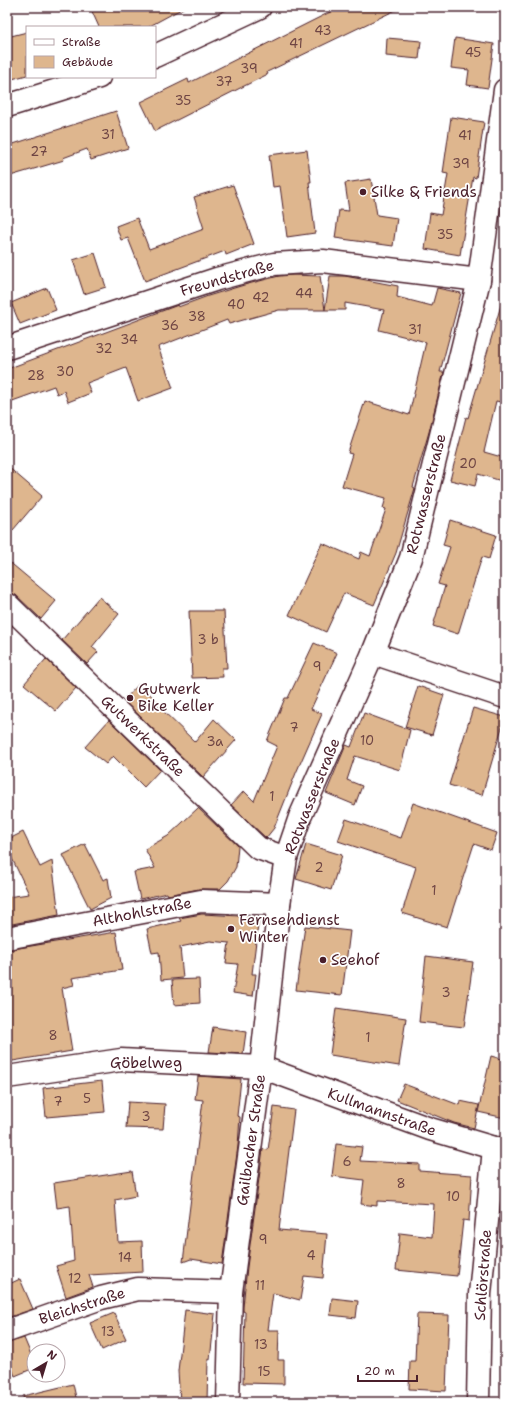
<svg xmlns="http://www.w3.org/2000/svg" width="512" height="1409" viewBox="0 0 512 1409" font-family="'Shantell Sans',sans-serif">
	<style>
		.building { fill: #deb68e; stroke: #4a1f2b }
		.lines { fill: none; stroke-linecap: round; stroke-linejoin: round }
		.minor-casing { stroke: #4a1f2b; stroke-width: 25 }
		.minor { stroke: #fff; stroke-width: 22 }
		.poi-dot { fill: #4a1f2b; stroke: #fff; stroke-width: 1.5 }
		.labels { text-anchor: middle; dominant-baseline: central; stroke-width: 3.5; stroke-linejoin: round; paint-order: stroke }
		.number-label { font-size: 13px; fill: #6f4544 }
		.poi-label { font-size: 15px; fill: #4a1f2b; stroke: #fff; text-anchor: start }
		.street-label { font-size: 15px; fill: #4a1f2b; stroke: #fff }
	</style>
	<rect width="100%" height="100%" fill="#fff"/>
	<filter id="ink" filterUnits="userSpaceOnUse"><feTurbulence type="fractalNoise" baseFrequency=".025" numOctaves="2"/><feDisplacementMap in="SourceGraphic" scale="8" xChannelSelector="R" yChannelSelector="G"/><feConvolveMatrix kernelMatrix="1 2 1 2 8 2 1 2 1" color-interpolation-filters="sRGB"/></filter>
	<g filter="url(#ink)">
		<g class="building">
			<polygon points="90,7 185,7 148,27 99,27"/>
			<polygon points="340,7 402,7 267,72 268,74 155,131 141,102 188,79 189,83"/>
			<polygon points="27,32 27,75 12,79 7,61 7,37"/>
			<polygon points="387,38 421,41 419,59 386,56"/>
			<polygon points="455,38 494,44 488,88 467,85 469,70 451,68"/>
			<polygon points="116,111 128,148 91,160 87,149 63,158 64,160 7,177 7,146"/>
			<polygon points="451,117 484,122 476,178 473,177 460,255 425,249 430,213 441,215 448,174 443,173"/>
			<polygon points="307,150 311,182 309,182 315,233 287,237 280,186 273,187 269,155"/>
			<polygon points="371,179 377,215 397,218 393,246 335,238 339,210 349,211 345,183"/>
			<polygon points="233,185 254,244 226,255 225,251 145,281 128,238 121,240 116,226 137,218 149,249 204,229 194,197"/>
			<polygon points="95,253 106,287 84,294 73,260"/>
			<polygon points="293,275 320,276 325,310 279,310 229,324 227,320 158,347 173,388 138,401 126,368 87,383 91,393 68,402 64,391 57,394 54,386 7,403 7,369 178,305 178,307 208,296 244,285 279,276"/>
			<polygon points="330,276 345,276 398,286 397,297 432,306 437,288 461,293 440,372 444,372 429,432 413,487 415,488 396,553 374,605 344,593 326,632 289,615 322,543 359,559 361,552 370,556 386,509 383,508 386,498 342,486 352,454 348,453 365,401 409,415 426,342 379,330 384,310 345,303 345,310 325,310"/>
			<polygon points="47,288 56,310 20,324 11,303"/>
			<polygon points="501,305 505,305 505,403 496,401 484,452 505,458 505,482 478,474 475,486 450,480 466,417 468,418"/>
			<polygon points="7,466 42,496 7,537"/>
			<polygon points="450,520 496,535 489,559 482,557 458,634 433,626 445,586 438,584 450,547 443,545"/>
			<polygon points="7,560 56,601 41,619 16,595 7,592"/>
			<polygon points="99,597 119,614 92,647 98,652 87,664 62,640"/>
			<polygon points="189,611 224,611 227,668 222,668 223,677 192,678"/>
			<polygon points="314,643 337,653 311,709 322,714 296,773 274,828 266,838 231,805 244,791 254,801 277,746 267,741 285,698 288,698"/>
			<polygon points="46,659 76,688 56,711 24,684"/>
			<polygon points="139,684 159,703 157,705 195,742 214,719 236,740 203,777 125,702 125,699"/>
			<polygon points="418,686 444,695 432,735 405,727"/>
			<polygon points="473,708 505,717 482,795 449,785"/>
			<polygon points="364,713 410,730 400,770 355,756 347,780 362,786 355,805 326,793 346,745 351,747"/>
			<polygon points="109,720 160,770 144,787 113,756 106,764 85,747"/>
			<polygon points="413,803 497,833 491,850 474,844 447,927 402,913 416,867 338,841 346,819 401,838"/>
			<polygon points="198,808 238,846 236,867 228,881 220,889 199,889 168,895 167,893 140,899 134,872 155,868 145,849 168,836"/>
			<polygon points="23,832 40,867 52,861 59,915 7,925 7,897 29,894 7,848 7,840"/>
			<polygon points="85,844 103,880 108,878 111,898 90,909 63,855"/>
			<polygon points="306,844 342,855 331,890 296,879"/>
			<polygon points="202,914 259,917 252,974 256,974 253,996 233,993 238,964 226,963 229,943 210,941 180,947 183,978 161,980 159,952 152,953 147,929 181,921 179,918"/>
			<polygon points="305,926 350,931 342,995 296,990"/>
			<polygon points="116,932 122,970 72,978 74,985 62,988 72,1051 7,1062 7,950"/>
			<polygon points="426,956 473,962 464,1027 419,1022"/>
			<polygon points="199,979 200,1003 174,1005 172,980"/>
			<polygon points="336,1008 406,1018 399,1066 330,1055"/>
			<polygon points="213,1027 246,1032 243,1054 209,1052"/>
			<polygon points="491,1056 505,1060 505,1118 478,1112"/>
			<polygon points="198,1076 241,1079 237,1116 240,1117 238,1146 222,1264 191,1259 183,1262 203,1100 195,1099"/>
			<polygon points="102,1081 105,1112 46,1117 43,1088"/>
			<polygon points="404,1084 459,1105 460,1101 479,1105 474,1128 454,1123 397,1100"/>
			<polygon points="128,1102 165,1104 163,1129 126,1128"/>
			<polygon points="274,1107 294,1110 279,1230 327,1234 323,1278 304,1276 300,1300 273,1293 268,1330 279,1330 278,1360 284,1360 284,1384 243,1383 245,1312 243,1311 243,1307 247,1267 263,1149 268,1150"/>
			<polygon points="336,1144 362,1147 360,1161 419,1164 419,1171 472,1175 469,1221 463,1220 457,1276 396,1270 400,1233 432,1237 434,1204 377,1201 377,1206 361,1204 364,1180 332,1176"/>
			<polygon points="132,1171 136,1196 115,1200 118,1242 142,1241 143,1272 89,1275 93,1287 66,1297 56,1266 74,1261 70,1206 57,1208 54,1183"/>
			<polygon points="20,1279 33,1309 7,1318 7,1285"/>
			<polygon points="332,1298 358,1301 356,1318 330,1315"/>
			<polygon points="185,1310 215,1314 210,1360 208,1359 207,1402 180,1402 178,1371"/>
			<polygon points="114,1313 126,1339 102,1350 90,1323"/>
			<polygon points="417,1314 449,1315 446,1391 409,1389 410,1361 415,1361"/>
			<polygon points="24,1338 34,1362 34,1368 15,1376 7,1356 7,1343"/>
			<polygon points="73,1384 77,1402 24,1402 23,1396"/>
		</g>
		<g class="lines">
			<defs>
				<g id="minor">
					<polyline points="155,56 260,7"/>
					<polyline points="7,106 99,77"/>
					<polyline points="7,348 217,279 274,264 323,261 479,280"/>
					<polyline points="7,604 258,848 286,858"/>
					<polyline points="373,653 505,697"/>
					<polyline points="7,938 201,901 279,904"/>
					<polyline points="7,1077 121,1060 261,1067 430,1129 494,1148 505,1149"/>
					<polyline points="7,1331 101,1298 138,1289 231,1292"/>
					<polyline points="228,1402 231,1292 261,1067 279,904 286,858 300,817 373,653 411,558 479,280 505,90"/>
					<polyline points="478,1402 480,1294 494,1148"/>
				</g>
			</defs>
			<use href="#minor" class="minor-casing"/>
			<use href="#minor" class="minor"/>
		</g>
	</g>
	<g class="poi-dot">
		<circle cx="363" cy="192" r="4"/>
		<circle cx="130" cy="698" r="4"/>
		<circle cx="231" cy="929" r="4"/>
		<circle cx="323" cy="960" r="4"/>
	</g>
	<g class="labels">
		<g class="number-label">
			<text x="323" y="30">43</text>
			<text x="296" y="43">41</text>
			<text x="473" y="52">45</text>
			<text x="249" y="68">39</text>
			<text x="224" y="81">37</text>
			<text x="183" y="100">35</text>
			<text x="108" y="134">31</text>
			<text x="465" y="135">41</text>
			<text x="39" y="151">27</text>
			<text x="461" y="163">39</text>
			<text x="445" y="234">35</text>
			<text x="304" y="293">44</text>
			<text x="261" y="297">42</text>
			<text x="236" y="304">40</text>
			<text x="197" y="316">38</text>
			<text x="170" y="325">36</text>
			<text x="415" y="329">31</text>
			<text x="129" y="339">34</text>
			<text x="104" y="348">32</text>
			<text x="65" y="371">30</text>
			<text x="36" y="375">28</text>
			<text x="468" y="463">20</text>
			<text x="208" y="639">3 b</text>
			<text x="317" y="666">9</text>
			<text x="294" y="727">7</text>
			<text x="367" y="740">10</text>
			<text x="215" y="741">3a</text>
			<text x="272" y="796">1</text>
			<text x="319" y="867">2</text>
			<text x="434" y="890">1</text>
			<text x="446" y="992">3</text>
			<text x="53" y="1035">8</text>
			<text x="368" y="1037">1</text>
			<text x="87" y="1098">5</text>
			<text x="58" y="1101">7</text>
			<text x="146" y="1116">3</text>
			<text x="347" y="1161">6</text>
			<text x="401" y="1183">8</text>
			<text x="453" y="1196">10</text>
			<text x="263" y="1239">9</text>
			<text x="311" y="1255">4</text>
			<text x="125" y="1257">14</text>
			<text x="75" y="1278">12</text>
			<text x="260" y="1285">11</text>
			<text x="108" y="1331">13</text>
			<text x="261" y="1344">13</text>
			<text x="264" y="1371">15</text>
		</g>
		<g class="poi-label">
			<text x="371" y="192">Silke &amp; Friends</text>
			<text x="138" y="689">Gutwerk<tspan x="138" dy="17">Bike Keller</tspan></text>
			<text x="239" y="920">Fernsehdienst<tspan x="239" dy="17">Winter</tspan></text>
			<text x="331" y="960">Seehof</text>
		</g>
		<g class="street-label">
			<text transform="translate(227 278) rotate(-16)">Freundstraße</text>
			<text transform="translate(426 494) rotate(-76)">Rotwasserstraße</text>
			<text transform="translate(143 736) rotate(44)">Gutwerkstraße</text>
			<text transform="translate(312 796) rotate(-68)">Rotwasserstraße</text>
			<text transform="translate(142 912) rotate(-11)">Althohlstraße</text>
			<text x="146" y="1063">Göbelweg</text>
			<text transform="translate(382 1112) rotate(20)">Kullmannstraße</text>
			<text transform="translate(251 1140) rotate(-82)">Gailbacher Straße</text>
			<text transform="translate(483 1275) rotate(-86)">Schlörstraße</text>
			<text transform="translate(82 1306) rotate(-18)">Bleichstraße</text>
		</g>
	</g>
	<rect width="512" height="1409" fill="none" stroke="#fff" stroke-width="24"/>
	<rect x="12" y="12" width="488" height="1385" fill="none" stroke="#4a1f2b" stroke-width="1.5" filter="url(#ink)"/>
	<rect x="26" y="26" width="130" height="52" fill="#ffffff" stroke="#b7a5aa"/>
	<rect x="34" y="39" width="20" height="6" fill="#ffffff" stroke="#b7a5aa"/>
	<text x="62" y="46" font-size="12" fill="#4a1f2b">Straße</text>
	<rect x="34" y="56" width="20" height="12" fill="#deb68e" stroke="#b7a5aa"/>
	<text x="62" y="66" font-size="12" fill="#4a1f2b">Gebäude</text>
	<g transform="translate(46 1363) rotate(38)"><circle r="19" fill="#ffffff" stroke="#b7a5aa"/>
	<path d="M0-3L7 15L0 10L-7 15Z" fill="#4a1f2b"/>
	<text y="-6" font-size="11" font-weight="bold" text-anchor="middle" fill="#4a1f2b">N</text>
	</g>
	<path d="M358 1375v6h59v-6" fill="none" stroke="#4a1f2b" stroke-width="2"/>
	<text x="364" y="1375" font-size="12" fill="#4a1f2b" stroke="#ffffff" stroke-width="3" paint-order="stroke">20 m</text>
</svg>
